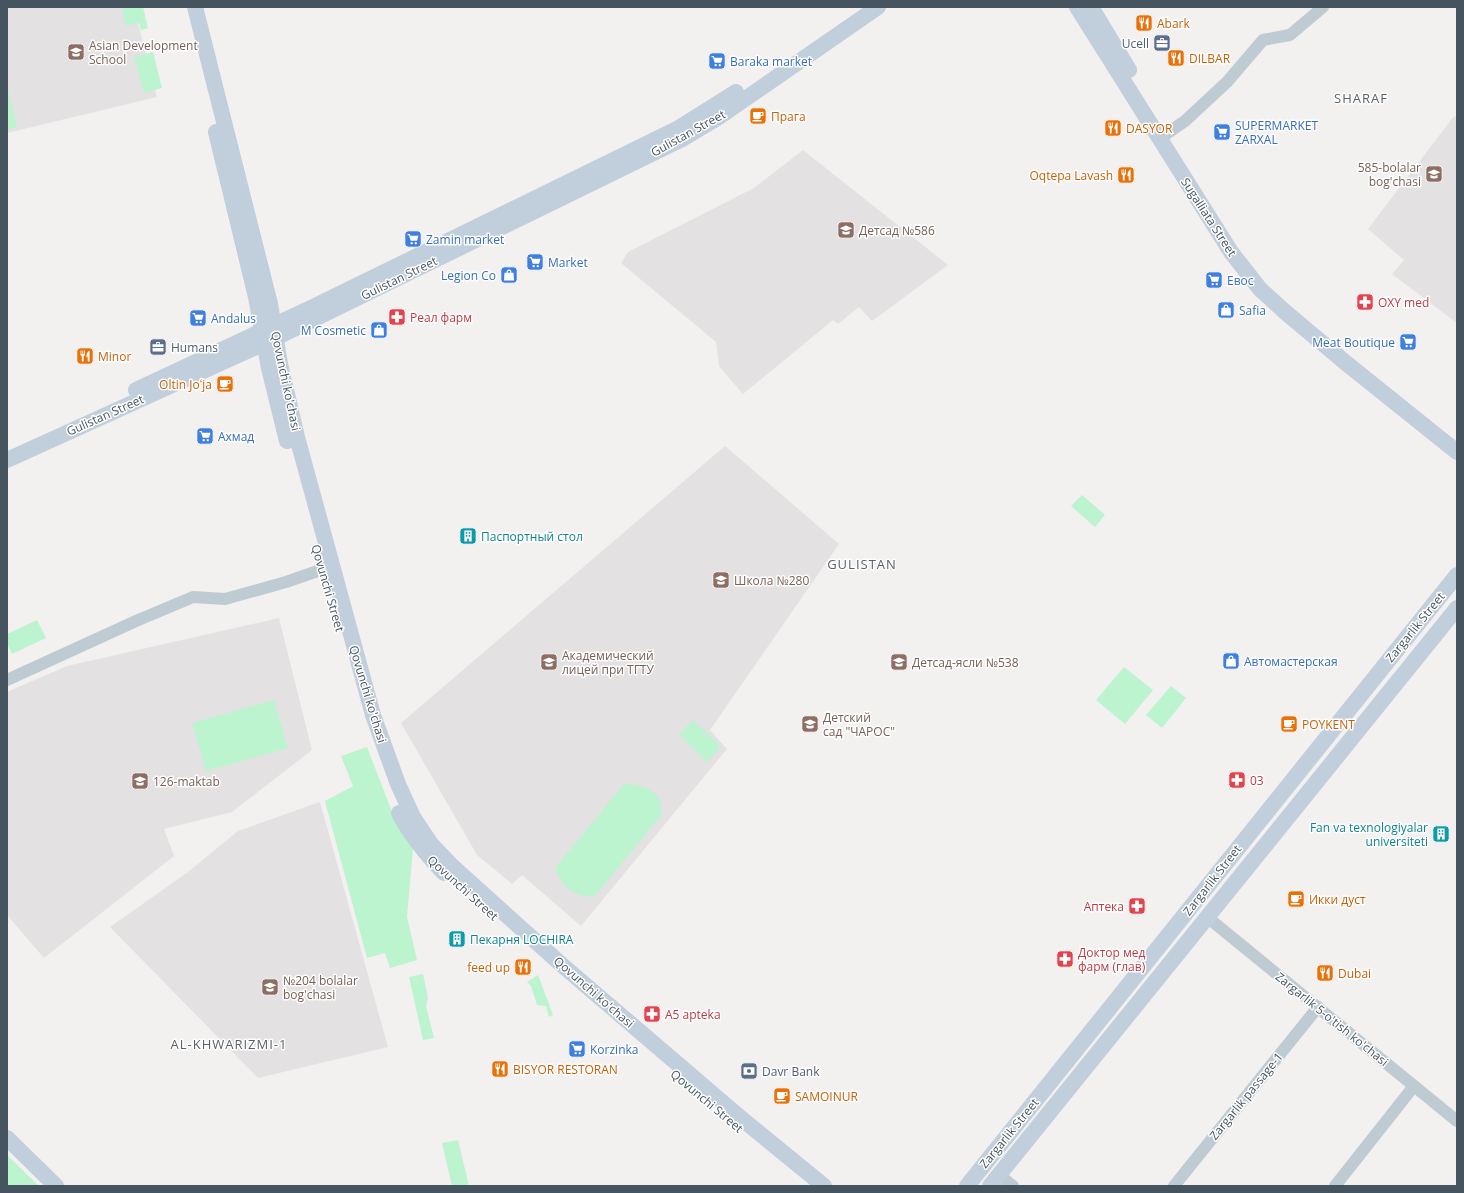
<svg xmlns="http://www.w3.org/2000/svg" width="1464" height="1193" viewBox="0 0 1464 1193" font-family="'Open Sans',sans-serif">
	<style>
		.education { fill: #e4e1e2 }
		.green { fill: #bbf4cf }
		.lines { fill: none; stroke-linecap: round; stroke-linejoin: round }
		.street { stroke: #bfcbd3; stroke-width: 12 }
		.secondary { stroke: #c1cedb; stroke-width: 16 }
		.labels { text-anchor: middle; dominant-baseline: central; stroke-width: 3; stroke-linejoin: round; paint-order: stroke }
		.food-label { font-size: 12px; fill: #c56008; stroke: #fff; text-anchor: start }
		.service-label { font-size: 12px; fill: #4e5e75; stroke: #fff; text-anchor: start }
		.education-label { font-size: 12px; fill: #785e54; stroke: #fff; text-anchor: start }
		.shop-label { font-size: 12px; fill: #366cbe; stroke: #fff; text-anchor: start }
		.street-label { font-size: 12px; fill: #465460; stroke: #fff }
		.health-label { font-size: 12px; fill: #be3a42; stroke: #fff; text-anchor: start }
		.culture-label { font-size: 12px; fill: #0d838f; stroke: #fff; text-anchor: start }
		.neighbourhood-label { font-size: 13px; letter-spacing: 1px; fill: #5c6166; stroke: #fff }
	</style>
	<rect width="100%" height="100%" fill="#f3f0f0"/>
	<g class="education">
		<polygon points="7,7 134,7 157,97 7,133"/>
		<polygon points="1454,116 1457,118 1457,323 1392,274 1404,260 1368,229"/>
		<polygon points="803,150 948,265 872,321 859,307 838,324 833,320 743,394 719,366 716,342 621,263 628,252 754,188"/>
		<polygon points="725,446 839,544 710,730 727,749 581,926 522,875 512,884 477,855 401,723"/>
		<polygon points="279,618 312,750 232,812 164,829 174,856 44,958 7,915 7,692 67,666"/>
		<polygon points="320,802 388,1047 258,1078 110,927 188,872 238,831"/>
	</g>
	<g class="green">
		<polygon points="121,7 143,7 148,28 141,30 139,23 126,26"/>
		<polygon points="153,52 162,88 144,93 134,57"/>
		<polygon points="7,86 17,127 7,130"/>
		<polygon points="1082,495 1105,515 1095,527 1071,506"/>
		<polygon points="37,620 46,638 12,654 7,643 7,634"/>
		<polygon points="1124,667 1153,690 1125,724 1096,700"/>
		<polygon points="1171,686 1186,698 1162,728 1146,715"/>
		<polygon points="274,700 288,748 206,771 192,723"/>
		<polygon points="693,720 721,747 707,762 679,734"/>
		<polygon points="367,747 394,817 413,848 407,917 417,960 390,968 385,953 367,958 325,801 353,786 341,756"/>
		<path d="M 624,784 C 638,784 653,787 660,801 C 661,805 661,810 662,814 L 594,897 C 573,896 561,888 556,867 Z"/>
		<polygon points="423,974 428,998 426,1006 434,1038 423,1040 409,977"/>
		<polygon points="538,975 553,1015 549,1017 546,1006 537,1005 531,986 527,982"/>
		<polygon points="458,1140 469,1186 452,1186 442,1143"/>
		<polygon points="7,1155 39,1186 7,1186"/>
	</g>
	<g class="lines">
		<g class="street">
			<polyline points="1159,139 1185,121 1227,82 1263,40 1290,35 1323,7"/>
			<polyline points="7,680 136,621 193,597 225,599 286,582 332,566"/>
			<polyline points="1207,917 1457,1121"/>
			<polyline points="999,1175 1013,1186"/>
			<polyline points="1174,1186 1318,1007"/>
			<polyline points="1335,1186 1414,1086"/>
		</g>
		<g class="secondary">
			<polyline points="195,7 270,304 280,364 297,437 373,715 398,784 413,817 431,844 452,866 562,965 742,1119 824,1186"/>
			<polyline points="1077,7 1231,252 1260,289 1284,311 1346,363 1457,452"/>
			<polyline points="1091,7 1129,70"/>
			<polyline points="216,132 256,297 269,368 287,441"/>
			<polyline points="136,390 313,307 677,129 736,92"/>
			<polyline points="7,460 265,343 684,138 719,117 878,7"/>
			<path d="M 399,813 C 411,836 426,854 444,873"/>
			<polyline points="7,1138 56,1186"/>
			<polyline points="967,1186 1457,575"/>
			<polyline points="990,1186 1457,608"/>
		</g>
	</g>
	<defs>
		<symbol id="restaurant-square" viewBox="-11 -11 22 22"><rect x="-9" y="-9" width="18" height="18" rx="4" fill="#e8710a" stroke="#fff"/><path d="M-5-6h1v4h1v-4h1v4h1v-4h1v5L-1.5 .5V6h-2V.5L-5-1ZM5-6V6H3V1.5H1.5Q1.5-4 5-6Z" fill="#fff"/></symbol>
		<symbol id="office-square" viewBox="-11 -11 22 22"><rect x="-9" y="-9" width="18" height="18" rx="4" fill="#5c6f8a" stroke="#fff"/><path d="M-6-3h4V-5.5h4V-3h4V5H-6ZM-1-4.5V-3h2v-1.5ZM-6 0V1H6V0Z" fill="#fff"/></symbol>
		<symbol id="school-square" viewBox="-11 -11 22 22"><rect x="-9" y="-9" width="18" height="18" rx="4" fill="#8d6e63" stroke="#fff"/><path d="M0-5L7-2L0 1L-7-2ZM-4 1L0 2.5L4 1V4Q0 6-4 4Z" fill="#fff"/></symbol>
		<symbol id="supermarket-square" viewBox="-11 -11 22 22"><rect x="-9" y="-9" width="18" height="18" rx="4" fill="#3f7fe0" stroke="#fff"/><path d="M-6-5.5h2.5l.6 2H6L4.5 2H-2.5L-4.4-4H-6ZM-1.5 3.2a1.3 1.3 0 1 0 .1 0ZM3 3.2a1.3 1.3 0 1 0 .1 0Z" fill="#fff"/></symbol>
		<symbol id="cafe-square" viewBox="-11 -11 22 22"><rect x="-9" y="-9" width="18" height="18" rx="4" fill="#e8710a" stroke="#fff"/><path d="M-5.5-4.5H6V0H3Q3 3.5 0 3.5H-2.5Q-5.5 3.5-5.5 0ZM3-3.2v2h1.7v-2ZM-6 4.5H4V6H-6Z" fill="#fff"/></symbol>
		<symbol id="shop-square" viewBox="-11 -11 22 22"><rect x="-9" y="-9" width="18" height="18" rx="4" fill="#3f7fe0" stroke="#fff"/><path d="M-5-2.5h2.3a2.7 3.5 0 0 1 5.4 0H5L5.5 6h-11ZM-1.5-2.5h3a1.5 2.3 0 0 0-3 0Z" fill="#fff"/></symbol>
		<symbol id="pharmacy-square" viewBox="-11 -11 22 22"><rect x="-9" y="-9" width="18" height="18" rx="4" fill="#e0444e" stroke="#fff"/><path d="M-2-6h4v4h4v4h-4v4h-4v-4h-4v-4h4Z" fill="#fff"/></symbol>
		<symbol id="building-square" viewBox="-11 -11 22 22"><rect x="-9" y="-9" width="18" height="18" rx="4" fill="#0f9aa8" stroke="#fff"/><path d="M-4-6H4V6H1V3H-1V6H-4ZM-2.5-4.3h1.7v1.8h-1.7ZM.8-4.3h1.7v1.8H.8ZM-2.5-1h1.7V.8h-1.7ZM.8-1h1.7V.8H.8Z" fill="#fff"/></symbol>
		<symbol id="university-square" viewBox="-11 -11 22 22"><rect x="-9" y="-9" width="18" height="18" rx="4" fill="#8d6e63" stroke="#fff"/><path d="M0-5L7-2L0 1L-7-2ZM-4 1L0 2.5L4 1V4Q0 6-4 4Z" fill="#fff"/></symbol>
		<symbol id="bank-square" viewBox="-11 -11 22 22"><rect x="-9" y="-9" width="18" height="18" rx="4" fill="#5c6f8a" stroke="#fff"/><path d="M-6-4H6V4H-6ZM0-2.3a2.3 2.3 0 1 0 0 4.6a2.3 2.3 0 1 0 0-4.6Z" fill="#fff"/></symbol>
	</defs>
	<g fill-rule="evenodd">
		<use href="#restaurant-square" x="1134" y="13" width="20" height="20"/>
		<use href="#office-square" x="1152" y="33" width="20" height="20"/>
		<use href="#school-square" x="66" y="42" width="20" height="20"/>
		<use href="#restaurant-square" x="1166" y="48" width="20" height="20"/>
		<use href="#supermarket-square" x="707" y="51" width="20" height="20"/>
		<use href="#cafe-square" x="748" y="106" width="20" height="20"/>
		<use href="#restaurant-square" x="1103" y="118" width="20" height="20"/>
		<use href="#supermarket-square" x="1212" y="122" width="20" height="20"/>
		<use href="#school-square" x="1424" y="164" width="20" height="20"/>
		<use href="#restaurant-square" x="1116" y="165" width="20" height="20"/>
		<use href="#school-square" x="836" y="220" width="20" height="20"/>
		<use href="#supermarket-square" x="403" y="229" width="20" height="20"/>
		<use href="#supermarket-square" x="525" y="252" width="20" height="20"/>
		<use href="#shop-square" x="499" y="265" width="20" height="20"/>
		<use href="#supermarket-square" x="1204" y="270" width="20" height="20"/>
		<use href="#pharmacy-square" x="1355" y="292" width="20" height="20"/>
		<use href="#shop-square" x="1216" y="300" width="20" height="20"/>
		<use href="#pharmacy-square" x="387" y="307" width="20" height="20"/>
		<use href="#supermarket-square" x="188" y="308" width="20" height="20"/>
		<use href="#shop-square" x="369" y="320" width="20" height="20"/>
		<use href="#supermarket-square" x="1398" y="332" width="20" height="20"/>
		<use href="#office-square" x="148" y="337" width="20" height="20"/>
		<use href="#restaurant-square" x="75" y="346" width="20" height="20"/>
		<use href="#cafe-square" x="215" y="374" width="20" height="20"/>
		<use href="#supermarket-square" x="195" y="426" width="20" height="20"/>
		<use href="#building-square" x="458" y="526" width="20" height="20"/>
		<use href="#school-square" x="711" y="570" width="20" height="20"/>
		<use href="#shop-square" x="1221" y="651" width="20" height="20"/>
		<use href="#university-square" x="539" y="652" width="20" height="20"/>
		<use href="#school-square" x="889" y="652" width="20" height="20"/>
		<use href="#school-square" x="800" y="714" width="20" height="20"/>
		<use href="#cafe-square" x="1279" y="714" width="20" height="20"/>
		<use href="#pharmacy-square" x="1227" y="770" width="20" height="20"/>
		<use href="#school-square" x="130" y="771" width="20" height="20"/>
		<use href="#building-square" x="1431" y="824" width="20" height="20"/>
		<use href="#cafe-square" x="1286" y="889" width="20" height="20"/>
		<use href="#pharmacy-square" x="1127" y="896" width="20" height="20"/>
		<use href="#building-square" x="447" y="929" width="20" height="20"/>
		<use href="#pharmacy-square" x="1055" y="949" width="20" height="20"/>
		<use href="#restaurant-square" x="513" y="957" width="20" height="20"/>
		<use href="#restaurant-square" x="1315" y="963" width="20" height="20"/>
		<use href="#school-square" x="260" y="977" width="20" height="20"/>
		<use href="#pharmacy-square" x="642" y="1004" width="20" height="20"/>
		<use href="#supermarket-square" x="567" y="1039" width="20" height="20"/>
		<use href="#restaurant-square" x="490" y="1059" width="20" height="20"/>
		<use href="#bank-square" x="739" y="1061" width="20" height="20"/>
		<use href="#cafe-square" x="772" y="1086" width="20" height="20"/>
	</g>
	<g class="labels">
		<g class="food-label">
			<text x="1157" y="23">Abark</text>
			<text x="1189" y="58">DILBAR</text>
			<text x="771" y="116">Прага</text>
			<text x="1126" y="128">DASYOR</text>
			<text x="1113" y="175" text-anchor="end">Oqtepa Lavash</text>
			<text x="98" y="356">Minor</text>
			<text x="212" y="384" text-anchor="end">Oltin Joʻja</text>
			<text x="1302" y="724">POYKENT</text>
			<text x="1309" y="899">Икки дуст</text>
			<text x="510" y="967" text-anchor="end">feed up</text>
			<text x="1338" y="973">Dubai</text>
			<text x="513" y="1069">BISYOR RESTORAN</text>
			<text x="795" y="1096">SAMOINUR</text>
		</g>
		<g class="service-label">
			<text x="1149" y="43" text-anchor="end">Ucell</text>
			<text x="171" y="347">Humans</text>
			<text x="762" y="1071">Davr Bank</text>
		</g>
		<g class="education-label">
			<text x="89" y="45">Asian Development<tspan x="89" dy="14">School</tspan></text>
			<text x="1421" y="167" text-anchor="end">585-bolalar<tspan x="1421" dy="14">bog'chasi</tspan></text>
			<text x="859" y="230">Детсад №586</text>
			<text x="734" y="580">Школа №280</text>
			<text x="562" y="655">Академический<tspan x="562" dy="14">лицей при ТГТУ</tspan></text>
			<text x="912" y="662">Детсад-ясли №538</text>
			<text x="823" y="717">Детский<tspan x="823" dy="14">сад "ЧАРОС"</tspan></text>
			<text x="153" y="781">126-maktab</text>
			<text x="283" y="980">№204 bolalar<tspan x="283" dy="14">bog'chasi</tspan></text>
		</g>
		<g class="shop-label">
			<text x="730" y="61">Baraka market</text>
			<text x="1235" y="125">SUPERMARKET<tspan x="1235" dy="14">ZARXAL</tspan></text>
			<text x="426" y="239">Zamin market</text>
			<text x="548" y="262">Market</text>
			<text x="496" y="275" text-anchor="end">Legion Co</text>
			<text x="1227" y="280">Евос</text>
			<text x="1239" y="310">Safia</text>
			<text x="211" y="318">Andalus</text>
			<text x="366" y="330" text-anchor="end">M Cosmetic</text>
			<text x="1395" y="342" text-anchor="end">Meat Boutique</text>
			<text x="218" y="436">Ахмад</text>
			<text x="1244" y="661">Автомастерская</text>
			<text x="590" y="1049">Korzinka</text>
		</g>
		<g class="street-label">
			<text transform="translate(688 133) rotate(-29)">Gulistan Street</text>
			<text transform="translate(1209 217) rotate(57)">Sugalliata Street</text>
			<text transform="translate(399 278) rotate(-26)">Gulistan Street</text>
			<text transform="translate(286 381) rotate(78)">Qovunchi ko'chasi</text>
			<text transform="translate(105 415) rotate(-24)">Gulistan Street</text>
			<text transform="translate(328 588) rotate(74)">Qovunchi Street</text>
			<text transform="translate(1415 627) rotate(-51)">Zargarlik Street</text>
			<text transform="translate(368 694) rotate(73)">Qovunchi ko'chasi</text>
			<text transform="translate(1212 880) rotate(-52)">Zargarlik Street</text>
			<text transform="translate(463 888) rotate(42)">Qovunchi Street</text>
			<text transform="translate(594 992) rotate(41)">Qovunchi ko'chasi</text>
			<text transform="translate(1332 1019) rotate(39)">Zargarlik 5-o'tish ko'chasi</text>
			<text transform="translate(1246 1096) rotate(-51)">Zargarlik passage-1</text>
			<text transform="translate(707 1101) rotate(40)">Qovunchi Street</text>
			<text transform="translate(1009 1133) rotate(-51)">Zargarlik Street</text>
		</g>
		<g class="health-label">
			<text x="1378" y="302">OXY med</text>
			<text x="410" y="317">Реал фарм</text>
			<text x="1250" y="780">03</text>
			<text x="1124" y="906" text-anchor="end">Аптека</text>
			<text x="1078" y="952">Доктор мед<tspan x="1078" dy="14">фарм (глав)</tspan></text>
			<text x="665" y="1014">A5 apteka</text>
		</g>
		<g class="culture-label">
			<text x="481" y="536">Паспортный стол</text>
			<text x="1428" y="827" text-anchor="end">Fan va texnologiyalar<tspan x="1428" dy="14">universiteti</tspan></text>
			<text x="470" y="939">Пекарня LOCHIRA</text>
		</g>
		<g class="neighbourhood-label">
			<text x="1361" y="98">SHARAF</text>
			<text x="862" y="564">GULISTAN</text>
			<text x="229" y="1044">AL-KHWARIZMI-1</text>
		</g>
	</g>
	<rect width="1464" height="1193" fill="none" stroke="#465460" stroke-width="16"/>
</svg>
